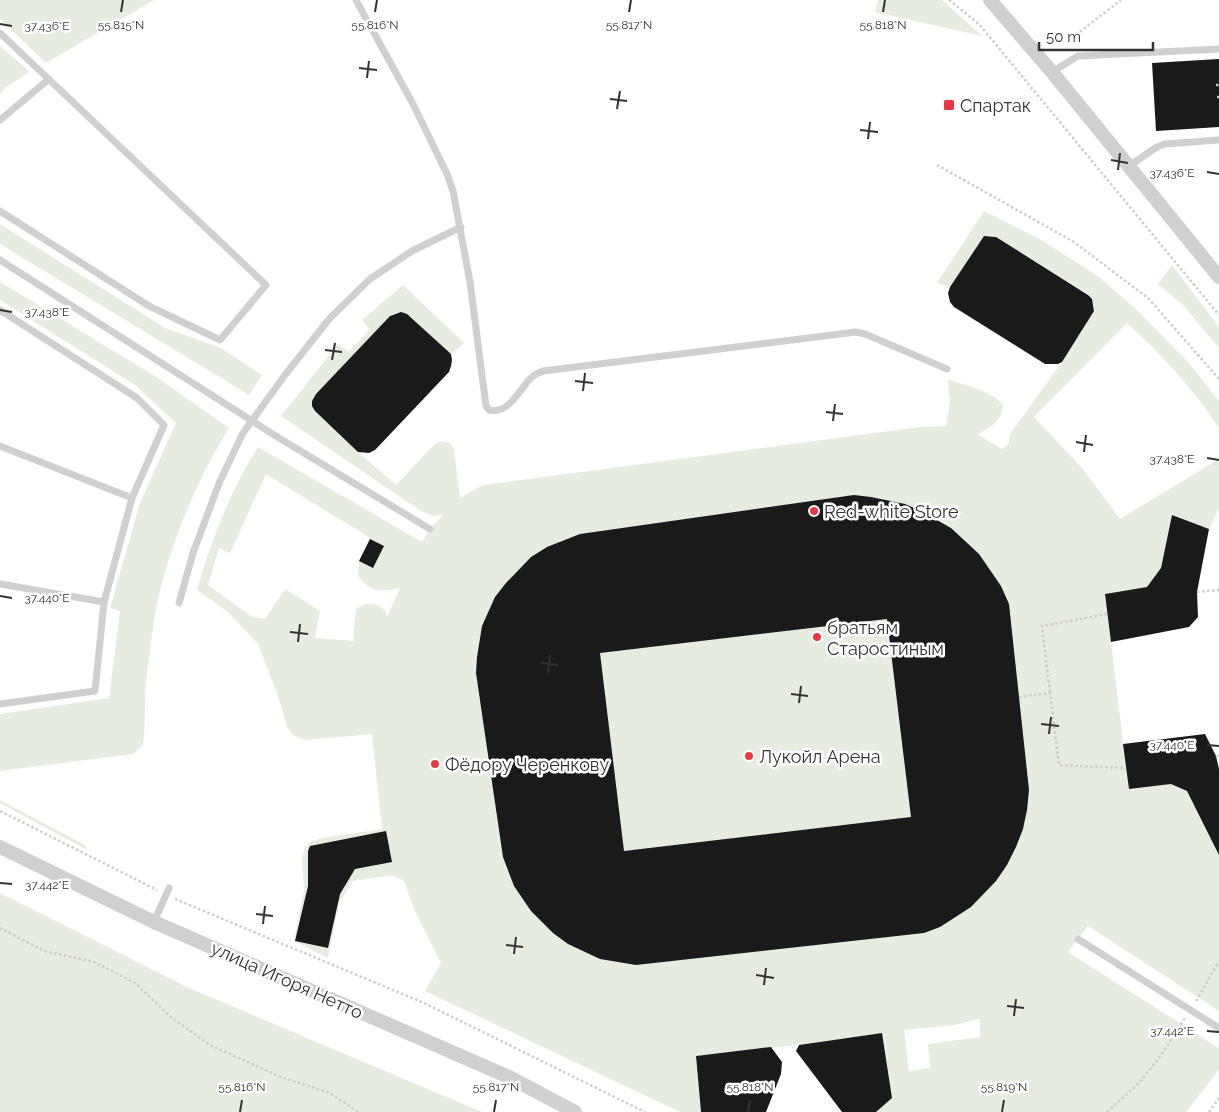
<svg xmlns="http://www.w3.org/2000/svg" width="1219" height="1112" viewBox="0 0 1219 1112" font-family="Raleway,sans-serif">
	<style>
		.green { fill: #e6ecdf; fill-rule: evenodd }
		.building { fill: #1a1a1a; fill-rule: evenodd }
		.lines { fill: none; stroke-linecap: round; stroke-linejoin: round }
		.path { stroke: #cdcdcd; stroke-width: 2.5; stroke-dasharray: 2.5 2.5; stroke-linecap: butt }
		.lane { stroke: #d0d0d0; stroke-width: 7 }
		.street { stroke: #d0d0d0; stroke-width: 14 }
		.ticks { fill: none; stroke: #333; stroke-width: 2 }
		.poi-dot { fill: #e63946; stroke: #fff; stroke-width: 2 }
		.labels { text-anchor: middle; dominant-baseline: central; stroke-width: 5; stroke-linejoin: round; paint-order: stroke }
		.poi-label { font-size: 18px; fill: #333; stroke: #fff; text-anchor: start }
		.street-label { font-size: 18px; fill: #333; stroke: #fff }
		.ticks-label { font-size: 12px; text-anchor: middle; fill: #333; stroke: #fff; stroke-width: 5; stroke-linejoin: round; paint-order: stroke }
	</style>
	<rect width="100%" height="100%" fill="#fff"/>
	<g class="green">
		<polygon points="0,0 154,0 46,63 0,19"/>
		<polygon points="878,0 942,0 982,36 875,12"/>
		<polygon points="0,46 30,72 6,87 0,94"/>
		<path d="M 984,211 L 1045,242 L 1099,277 L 1138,311 L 1188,362 L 1219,401 L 1219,428 C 1193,388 1162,355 1127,323 L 1034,417 L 1082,468 L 1120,519 L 1219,459 L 1219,508 L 1209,529 L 1172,515 L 1161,568 L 1147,587 L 1105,594 L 1129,789 L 1171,784 L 1187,791 L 1216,848 L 1219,846 L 1219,1011 L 1088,926 L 1068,952 L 1219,1048 L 1219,1070 L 1186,1112 L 876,1112 L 892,1097 L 882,1033 L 799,1045 L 696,1056 L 701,1112 L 680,1112 L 425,991 L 441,963 L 414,909 L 404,881 L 393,875 L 353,881 L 339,903 L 328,958 L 294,941 L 304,891 L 302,858 L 305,848 L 312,841 L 323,838 L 382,829 L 372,734 L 305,740 L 293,735 L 287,727 L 277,693 L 258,644 L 228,612 L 197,590 C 212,539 229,493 258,447 L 422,542 L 430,529 L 444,514 L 434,516 L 421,511 L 281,416 L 338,344 L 349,352 L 370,329 L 362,320 L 403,285 L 464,343 L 451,354 L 407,314 L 395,313 L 390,316 L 316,394 L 312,406 L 358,452 L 396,485 L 435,444 L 442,441 L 450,443 L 454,449 L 460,498 L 483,485 L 920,427 L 946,426 L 950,402 L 948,379 C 963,385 993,391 1003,405 C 1002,420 991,429 977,434 L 1002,449 L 1009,443 L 1009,437 L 1013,430 L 1062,362 L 1094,311 L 1094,305 L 1088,294 L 996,237 C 989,236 985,235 980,241 L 950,287 L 937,283 ZM 266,474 L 370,538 L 359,561 L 358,576 C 371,593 381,592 400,588 L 387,617 L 385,610 C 376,602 366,602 356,609 L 353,641 L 315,638 L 320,611 L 285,589 L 265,619 L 252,617 L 208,585 L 219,548 L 230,553 ZM 980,1019 L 980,1037 L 928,1044 L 930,1068 L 909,1071 L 904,1030 L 954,1025 Z"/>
		<polygon points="0,224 165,328 221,348 262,375 249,395 0,244"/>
		<polygon points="1172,265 1219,327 1219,348 1183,305 1158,284"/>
		<path d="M 0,282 L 155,376 L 229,428 C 201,473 179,524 164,575 C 154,608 151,645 146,680 C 144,701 146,723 143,745 L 133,754 L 0,771 L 0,714 L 109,698 L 120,611 L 110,608 L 140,503 L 176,423 L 135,385 L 0,300 Z"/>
		<polygon points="0,800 85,845 87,850 0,803"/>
		<polygon points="0,893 189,988 482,1112 0,1112"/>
	</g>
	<g class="building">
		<polygon points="1219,59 1219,127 1156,131 1152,63"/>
		<polygon points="984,236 996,237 1088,295 1092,299 1094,311 1062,362 1058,364 1045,364 954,307 950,302 948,293 950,287"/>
		<polygon points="401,312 407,314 451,354 452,360 451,366 449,372 375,450 369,453 358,452 315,411 312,406 312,401 316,394 390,316"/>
		<path d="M 854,495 L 871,497 L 905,504 L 921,511 L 951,528 L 979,554 L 1001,586 L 1009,604 L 1029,790 L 1027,810 L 1023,829 L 1016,847 L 1007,865 L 996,881 L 971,907 L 940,927 L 924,933 L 636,965 L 600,959 L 568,944 L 553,933 L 531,911 L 514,886 L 503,857 L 476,673 L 477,657 L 482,626 L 495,597 L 506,583 L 531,557 L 547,547 L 580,534 ZM 887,619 L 911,817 L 624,851 L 600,653 Z"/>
		<polygon points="1172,515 1209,529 1197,592 1198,617 1189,627 1111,642 1105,594 1147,587 1161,568"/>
		<polygon points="370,539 384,546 373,568 359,561"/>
		<polygon points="1205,734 1216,756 1219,769 1219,855 1187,791 1171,784 1129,789 1123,744"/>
		<polygon points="386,831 392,862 355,869 340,894 328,948 295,941 308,886 308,851 310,846"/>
		<polygon points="882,1033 892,1098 876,1112 842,1112 796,1051 799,1045"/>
		<polygon points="771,1047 782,1062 781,1074 766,1112 701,1112 696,1056"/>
	</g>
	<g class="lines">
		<g class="path">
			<polyline points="949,0 979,24 1219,315"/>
			<polyline points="1068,41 1121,0"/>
			<polyline points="1216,85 1219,85"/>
			<polyline points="1217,97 1219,97"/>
			<polyline points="937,165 1074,242 1148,298 1219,379"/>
			<polyline points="1197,592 1219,590"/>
			<polyline points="1050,692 1042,626 1107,614"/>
			<polyline points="1019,697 1050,693 1059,765 1126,768"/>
			<polyline points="1216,756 1219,757"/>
			<polyline points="0,811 157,890"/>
			<polyline points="175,899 424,1003 645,1112"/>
			<polyline points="0,928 44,951 94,962 135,983 172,1018 210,1045 281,1077 330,1093 358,1112"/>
			<polyline points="1196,1001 1219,961"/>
			<polyline points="1107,1112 1138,1084 1159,1058 1185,1018"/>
			<polyline points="1209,1112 1219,1098"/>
		</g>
		<g class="lane">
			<path d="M 356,0 L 413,104 L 447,174 L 453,191 L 470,282 L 486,406 L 489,410 C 509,415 520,388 532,377 C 535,374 539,373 543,371 L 856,332 L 865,334 L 947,369"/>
			<polyline points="0,33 266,285 220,340 149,306 0,211"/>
			<polyline points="1052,72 1078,56 1219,49"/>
			<polyline points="0,120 49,79"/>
			<polyline points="1129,166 1157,147 1165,144 1219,140"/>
			<polyline points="0,260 279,438 430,529"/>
			<polyline points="0,310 137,398 164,425 132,498 104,602 95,691 0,704"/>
			<polyline points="0,446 132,498"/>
			<polyline points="0,584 104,602"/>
			<polyline points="179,603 193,553 220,481 243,433 285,375 329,319 370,279 412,251 461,227"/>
			<polyline points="154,922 169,888"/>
			<polyline points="1078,939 1219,1028"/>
		</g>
		<g class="street">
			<polyline points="990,0 1052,72 1219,277"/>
			<polyline points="0,847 154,922 509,1077 575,1112"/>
		</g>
	</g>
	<path class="ticks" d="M 121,12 L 123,0M 375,12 L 377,0M 629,12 L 631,0M 883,12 L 885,0M 0,24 L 12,26M 359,68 L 377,70M 367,78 L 369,61M 610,99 L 627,101M 617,109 L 620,91M 860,130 L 878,132M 868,139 L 870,122M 1111,160 L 1128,163M 1118,170 L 1120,153M 1207,172 L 1219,174M 0,310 L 12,312M 325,350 L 342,352M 332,360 L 335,343M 575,381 L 593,383M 583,391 L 585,373M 826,412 L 843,414M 833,421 L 835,404M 1076,442 L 1093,445M 1084,452 L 1086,435M 1207,458 L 1219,460M 0,596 L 12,598M 290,632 L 308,634M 298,642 L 300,624M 541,663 L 558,665M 548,673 L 550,655M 791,694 L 808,696M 799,703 L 801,686M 1041,724 L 1059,726M 1049,734 L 1051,717M 1207,745 L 1219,746M 0,883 L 12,884M 256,914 L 273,916M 263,924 L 265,906M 506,945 L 523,947M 514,954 L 516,937M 756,975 L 774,978M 764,985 L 766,968M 1007,1006 L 1024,1008M 1014,1016 L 1016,999M 1207,1031 L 1219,1032M 240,1112 L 242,1100M 494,1112 L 496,1100M 748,1112 L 750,1100M 1002,1112 L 1004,1100"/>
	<g class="poi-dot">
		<rect x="943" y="99" width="12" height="12" rx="2.5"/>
		<circle cx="814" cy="511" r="5"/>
		<circle cx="817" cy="637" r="5"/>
		<circle cx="749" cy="756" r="5"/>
		<circle cx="435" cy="764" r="5"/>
	</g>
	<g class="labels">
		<g class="poi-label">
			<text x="960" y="105">Спартак</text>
			<text x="824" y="511">Red-white Store</text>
			<text x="827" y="627">братьям<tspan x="827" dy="21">Старостиным</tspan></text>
			<text x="759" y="756">Лукойл Арена</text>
			<text x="445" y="764">Фёдору Черенкову</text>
		</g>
		<g class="street-label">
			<text transform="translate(287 980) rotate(24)">улица Игоря Нетто</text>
		</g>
	</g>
	<g class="ticks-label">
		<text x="121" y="29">55.815°N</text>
		<text x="375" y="29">55.816°N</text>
		<text x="629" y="29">55.817°N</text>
		<text x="883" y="29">55.818°N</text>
		<text x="47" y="30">37.436°E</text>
		<text x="1172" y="177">37.436°E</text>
		<text x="47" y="316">37.438°E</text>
		<text x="1172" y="463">37.438°E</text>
		<text x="47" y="602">37.440°E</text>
		<text x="1172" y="749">37.440°E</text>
		<text x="47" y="889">37.442°E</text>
		<text x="1172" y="1035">37.442°E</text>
		<text x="242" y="1091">55.816°N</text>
		<text x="496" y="1091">55.817°N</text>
		<text x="750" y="1091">55.818°N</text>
		<text x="1004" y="1091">55.819°N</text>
	</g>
	<path d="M1039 42v8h114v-8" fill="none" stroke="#333333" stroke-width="2.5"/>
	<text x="1046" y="42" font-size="15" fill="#333333" stroke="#ffffff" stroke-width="4" paint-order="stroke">50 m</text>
</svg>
